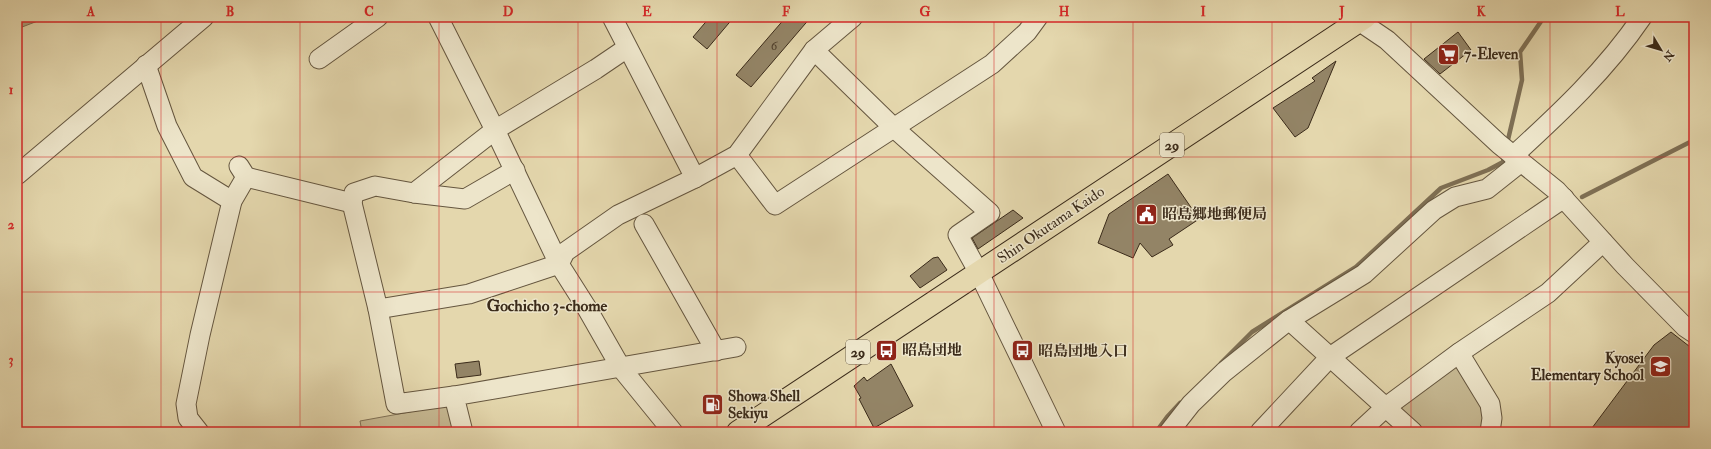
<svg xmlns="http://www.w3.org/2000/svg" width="1711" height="449" viewBox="0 0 1711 449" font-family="'IM FELL Double Pica','Noto Serif JP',serif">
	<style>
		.green { fill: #c7ba94; stroke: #817257 }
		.water { fill: #ab9d7b; stroke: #7e6f54 }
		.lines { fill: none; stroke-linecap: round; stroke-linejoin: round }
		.stream { stroke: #7e6f54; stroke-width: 4.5 }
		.building { fill: #938466; stroke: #3b2b1a }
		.minor-casing { stroke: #65563f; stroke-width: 21 }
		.major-casing { stroke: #3b2b1a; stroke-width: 24 }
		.minor { stroke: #ede5ca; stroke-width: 19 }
		.major { stroke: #e4d7ad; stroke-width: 22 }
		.grid { fill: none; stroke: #d62828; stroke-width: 1; stroke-opacity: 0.55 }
		.labels { text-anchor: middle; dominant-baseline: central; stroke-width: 3; stroke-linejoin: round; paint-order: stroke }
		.number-label { font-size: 13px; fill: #51412d }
		.shield { fill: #ede5ca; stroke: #70634f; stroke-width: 1 }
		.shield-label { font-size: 14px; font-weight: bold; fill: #3b2b1a }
		.poi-label { font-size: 15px; font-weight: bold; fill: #3b2b1a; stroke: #ede5ca; text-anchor: start }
		.street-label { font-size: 15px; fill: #3b2b1a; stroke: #ede5ca }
		.neighbourhood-label { font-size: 16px; font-weight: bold; fill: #3b2b1a; stroke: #ede5ca }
		.neatline { fill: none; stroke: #d62828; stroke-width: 1.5 }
		.grid-label { font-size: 13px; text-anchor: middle; font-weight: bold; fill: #d62828 }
	</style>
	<rect width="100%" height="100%" fill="#e4d7ad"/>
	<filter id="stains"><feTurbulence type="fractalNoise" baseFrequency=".005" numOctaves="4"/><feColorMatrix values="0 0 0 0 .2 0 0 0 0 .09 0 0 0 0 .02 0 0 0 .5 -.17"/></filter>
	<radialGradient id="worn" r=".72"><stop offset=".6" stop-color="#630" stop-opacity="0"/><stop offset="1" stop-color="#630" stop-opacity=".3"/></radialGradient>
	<g class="green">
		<polygon points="1458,363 1485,405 1484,432 1422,432 1402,414 1401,404"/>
		<polygon points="448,405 455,432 362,432 360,421"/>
	</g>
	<polygon class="water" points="17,17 48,17 17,29"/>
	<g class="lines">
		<g class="stream">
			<polyline points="1507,144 1522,80 1520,52 1544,17"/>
			<polyline points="1582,197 1694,140"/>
			<polyline points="1221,363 1252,332 1356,267 1441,188 1488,170 1503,162 1504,155"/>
			<polyline points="1156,432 1167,417 1180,403"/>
		</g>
	</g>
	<g class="building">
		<polygon points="710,17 734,17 707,49 693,37"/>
		<polygon points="786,17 811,17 751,87 736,75"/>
		<polygon points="1458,32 1471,50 1440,74 1424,59"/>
		<polygon points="1336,61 1308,128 1295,137 1273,108 1315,81 1312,78"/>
		<polygon points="1168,174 1199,219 1169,239 1173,245 1152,257 1140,243 1133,258 1098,243 1109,214"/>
		<polygon points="1013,210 1023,218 978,249 972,238"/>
		<polygon points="938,257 947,270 920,288 910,276 933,258"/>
		<polygon points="1671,332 1694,350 1694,432 1589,432 1654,345"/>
		<polygon points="479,361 481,375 457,378 455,364"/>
		<polygon points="891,364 913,406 874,428 859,399 861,398 854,386 864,377 867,381"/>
	</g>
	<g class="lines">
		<defs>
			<g id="minor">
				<polyline points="438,17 495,130 559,264 585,305 621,368 673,432"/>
				<polyline points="612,17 695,178"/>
				<polyline points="1353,17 1387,40 1499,144 1557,191 1625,266 1685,327 1694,333"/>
				<polyline points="814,50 894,128 990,213 958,235 979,273 1056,432"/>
				<polyline points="319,59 378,17"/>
				<polyline points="146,65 167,126 193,177 232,201"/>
				<polyline points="737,155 775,205 992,64 1027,32 1038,17"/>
				<path d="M 1513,156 C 1560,113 1606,70 1642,17"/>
				<polyline points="239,166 246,177 352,203"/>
				<polyline points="515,170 465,199 414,193 375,186 354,193 352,203 378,309 469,294 559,264 565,252 618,215 695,178 737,155 814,50 853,17"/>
				<polyline points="17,175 204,17"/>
				<polyline points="414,193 495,130 596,69 627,48"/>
				<polyline points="644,224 716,351"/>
				<polyline points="378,309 396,404 454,396"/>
				<polyline points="1289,320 1413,432"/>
				<polyline points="1459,353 1490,404 1492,418 1490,432"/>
				<polyline points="199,432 188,418 186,404 200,335 232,201 246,177"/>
				<polyline points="463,432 454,396 736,347"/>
				<polyline points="1169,432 1191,404 1224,372 1289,320 1364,274 1434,210 1455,197 1487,189 1521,162"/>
				<polyline points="1260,432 1330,357 1564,198"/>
				<polyline points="1359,432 1386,407 1459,353 1548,293 1603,242"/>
			</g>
			<polyline id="major" points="738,432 1365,17"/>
		</defs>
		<use href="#minor" class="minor-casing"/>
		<use href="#major" class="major-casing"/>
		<use href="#minor" class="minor"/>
		<use href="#major" class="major"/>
	</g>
	<path class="grid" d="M 161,17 L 161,432M 300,17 L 300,432M 439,17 L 439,432M 578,17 L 578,432M 717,17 L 717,432M 856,17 L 856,432M 994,17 L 994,432M 1133,17 L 1133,432M 1272,17 L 1272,432M 1411,17 L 1411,432M 1550,17 L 1550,432M 17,157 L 1694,157M 17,292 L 1694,292"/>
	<defs>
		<symbol id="supermarket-square" viewBox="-11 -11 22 22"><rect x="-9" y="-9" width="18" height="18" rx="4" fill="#8f2418" stroke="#ede5ca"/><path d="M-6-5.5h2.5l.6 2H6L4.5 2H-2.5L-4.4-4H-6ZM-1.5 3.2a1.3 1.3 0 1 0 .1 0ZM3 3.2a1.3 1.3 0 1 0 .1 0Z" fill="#fff"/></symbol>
		<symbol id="civic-square" viewBox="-11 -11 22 22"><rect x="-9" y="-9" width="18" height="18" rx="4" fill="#8f2418" stroke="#ede5ca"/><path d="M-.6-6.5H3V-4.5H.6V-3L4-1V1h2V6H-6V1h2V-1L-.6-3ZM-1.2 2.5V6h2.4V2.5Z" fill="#fff"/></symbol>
		<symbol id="bus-square" viewBox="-11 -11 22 22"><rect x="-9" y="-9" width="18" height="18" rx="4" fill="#8f2418" stroke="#ede5ca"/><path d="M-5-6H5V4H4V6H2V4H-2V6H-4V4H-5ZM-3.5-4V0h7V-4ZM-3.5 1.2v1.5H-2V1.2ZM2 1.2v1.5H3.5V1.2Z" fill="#fff"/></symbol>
		<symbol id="school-square" viewBox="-11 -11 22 22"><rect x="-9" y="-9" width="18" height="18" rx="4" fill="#8f2418" stroke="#ede5ca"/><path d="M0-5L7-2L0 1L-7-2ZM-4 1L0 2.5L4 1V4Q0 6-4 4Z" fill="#fff"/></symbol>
		<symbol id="fuel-square" viewBox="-11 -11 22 22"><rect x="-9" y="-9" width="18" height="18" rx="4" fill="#8f2418" stroke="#ede5ca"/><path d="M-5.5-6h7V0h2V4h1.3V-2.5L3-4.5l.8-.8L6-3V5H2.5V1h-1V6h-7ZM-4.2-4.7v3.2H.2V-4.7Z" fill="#fff"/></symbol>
	</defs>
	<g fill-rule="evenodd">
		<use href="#supermarket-square" x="1436" y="42" width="25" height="25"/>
		<use href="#civic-square" x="1134" y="202" width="25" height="25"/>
		<use href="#bus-square" x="874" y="338" width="25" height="25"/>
		<use href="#bus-square" x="1010" y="338" width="25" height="25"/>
		<use href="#school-square" x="1648" y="354" width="25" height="25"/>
		<use href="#fuel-square" x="700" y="392" width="25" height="25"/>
	</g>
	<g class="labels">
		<g class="number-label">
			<text x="774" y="46">6</text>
		</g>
		<g class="shield">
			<rect x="1160" y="133" width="24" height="24" rx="3"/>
			<rect x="846" y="340" width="24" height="24" rx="3"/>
		</g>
		<g class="shield-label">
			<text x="1172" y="145">29</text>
			<text x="858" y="352">29</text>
		</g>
		<g class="poi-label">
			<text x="1464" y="54">7-Eleven</text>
			<text x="1162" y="214">昭島郷地郵便局</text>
			<text x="902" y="350">昭島団地</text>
			<text x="1038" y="351">昭島団地入口</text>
			<text x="1644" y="358" text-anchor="end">Kyosei<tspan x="1644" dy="17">Elementary School</tspan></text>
			<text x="728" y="396">Showa Shell<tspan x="728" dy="17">Sekiyu</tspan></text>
		</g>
		<g class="street-label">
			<text transform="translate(1051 225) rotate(-34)">Shin Okutama Kaido</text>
		</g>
		<g class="neighbourhood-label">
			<text x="547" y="306">Gochicho 3-chome</text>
		</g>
	</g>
	<rect width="1711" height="449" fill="none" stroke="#e4d7ad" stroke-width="44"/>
	<g transform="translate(1661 50) rotate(128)" stroke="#ede5ca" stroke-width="3" paint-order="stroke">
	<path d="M0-3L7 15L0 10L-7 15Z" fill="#3b2b1a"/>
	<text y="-6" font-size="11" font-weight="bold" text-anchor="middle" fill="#3b2b1a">N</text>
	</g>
	<rect x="22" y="22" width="1667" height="405" class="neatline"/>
	<g class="grid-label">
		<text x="91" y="16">A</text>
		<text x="230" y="16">B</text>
		<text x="369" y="16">C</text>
		<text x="508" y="16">D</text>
		<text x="647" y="16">E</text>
		<text x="786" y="16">F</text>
		<text x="925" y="16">G</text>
		<text x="1064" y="16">H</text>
		<text x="1203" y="16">I</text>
		<text x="1342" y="16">J</text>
		<text x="1481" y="16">K</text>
		<text x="1620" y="16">L</text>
		<text x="11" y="94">1</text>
		<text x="11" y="229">2</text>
		<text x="11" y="364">3</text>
	</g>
	<rect width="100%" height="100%" filter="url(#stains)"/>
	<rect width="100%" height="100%" fill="url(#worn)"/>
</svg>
